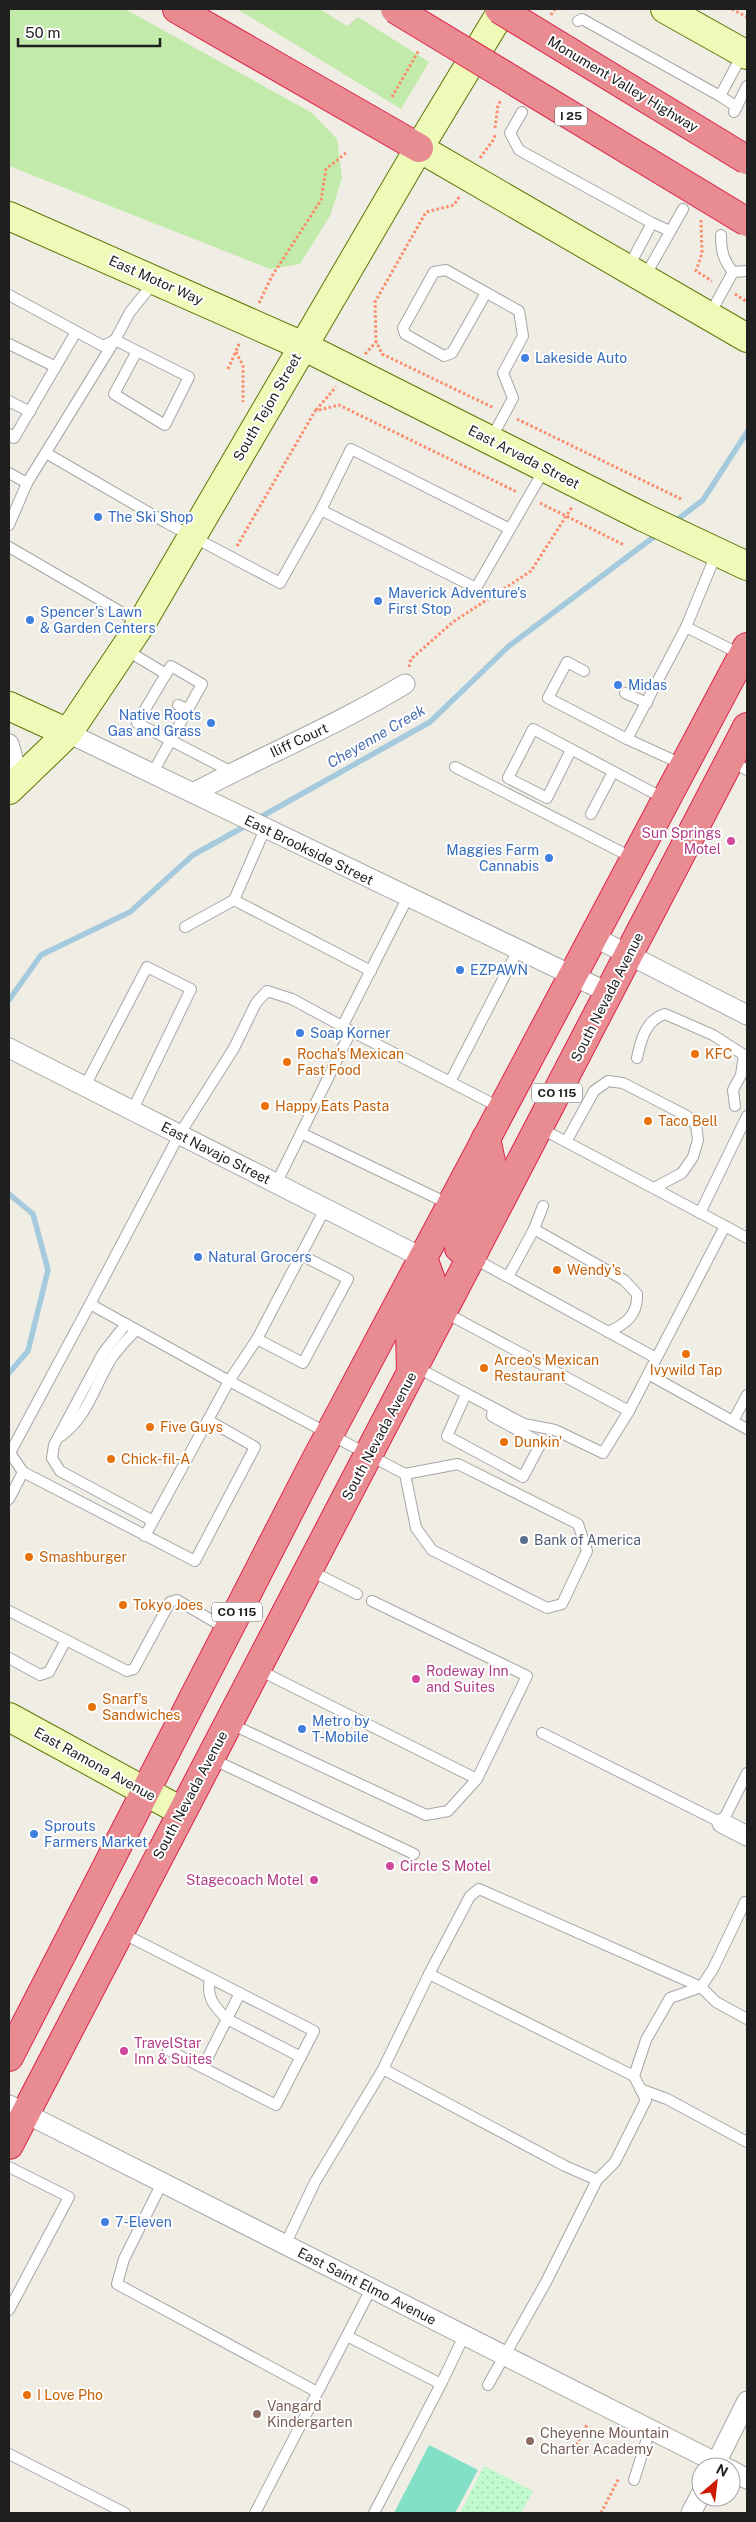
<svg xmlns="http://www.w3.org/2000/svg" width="756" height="2522" viewBox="0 0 756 2522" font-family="'Public Sans',sans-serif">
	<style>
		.grass { fill: #c2eaaa }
		.park { fill: url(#park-dots) }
		.pitch { fill: #82e0c7 }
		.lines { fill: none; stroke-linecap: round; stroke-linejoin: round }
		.stream { stroke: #a5cade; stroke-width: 5.5 }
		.lane-casing { stroke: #a6a6a6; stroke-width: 12 }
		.street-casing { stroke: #a6a6a6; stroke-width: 21 }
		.secondary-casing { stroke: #5d7804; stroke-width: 30 }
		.highway-casing { stroke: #dd234b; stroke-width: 30 }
		.path { stroke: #fb8b6a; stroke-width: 3; stroke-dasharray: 2.5 2.5; stroke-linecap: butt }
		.lane { stroke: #fff; stroke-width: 10 }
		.street { stroke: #fff; stroke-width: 19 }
		.secondary { stroke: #effab8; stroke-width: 28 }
		.highway { stroke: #e88c91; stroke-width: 28 }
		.highway-bridge-casing { stroke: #dd234b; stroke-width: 30; stroke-linecap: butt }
		.highway-bridge { stroke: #e88c91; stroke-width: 28 }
		.shop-dot { fill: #3f7fe0; stroke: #fff; stroke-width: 2 }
		.hotel-dot { fill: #d1479c; stroke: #fff; stroke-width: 2 }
		.food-dot { fill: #e8710a; stroke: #fff; stroke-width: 2 }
		.service-dot { fill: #5c6f8a; stroke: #fff; stroke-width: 2 }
		.education-dot { fill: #8d6e63; stroke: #fff; stroke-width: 2 }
		.labels { text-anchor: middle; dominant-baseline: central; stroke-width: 4; stroke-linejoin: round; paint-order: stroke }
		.shield { fill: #fff; stroke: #626262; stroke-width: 1 }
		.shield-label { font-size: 12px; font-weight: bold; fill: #1f1f1f }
		.street-label { font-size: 14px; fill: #1f1f1f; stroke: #fff }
		.shop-label { font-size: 14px; fill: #366cbe; stroke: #fff; text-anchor: start }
		.hotel-label { font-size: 14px; fill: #b23c85; stroke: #fff; text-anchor: start }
		.food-label { font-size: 14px; fill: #c56008; stroke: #fff; text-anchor: start }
		.service-label { font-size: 14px; fill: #4e5e75; stroke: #fff; text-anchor: start }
		.education-label { font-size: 14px; fill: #785e54; stroke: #fff; text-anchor: start }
		.water-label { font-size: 15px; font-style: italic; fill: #4a70b0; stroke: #fff }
	</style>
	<defs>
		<pattern id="park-dots" width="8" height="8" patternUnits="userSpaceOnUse" patternTransform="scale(1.25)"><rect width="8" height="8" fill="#c1facd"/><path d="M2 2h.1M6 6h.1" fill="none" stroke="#a5d6b0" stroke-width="1.8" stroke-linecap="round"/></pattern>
	</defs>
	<rect width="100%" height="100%" fill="#f0ede5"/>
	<g class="grass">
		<polygon points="9,9 125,9 312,113 337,139 342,178 330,216 300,264 270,269 9,166"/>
		<polygon points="237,9 320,9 347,26 358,17 429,62 401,109"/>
	</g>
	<polygon class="park" points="484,2466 533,2491 521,2513 460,2513"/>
	<polygon class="pitch" points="429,2445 478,2470 455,2513 394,2513"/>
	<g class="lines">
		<g class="stream">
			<polyline points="673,523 703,500 747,432"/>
			<polyline points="257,819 430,722 509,646 659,533"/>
			<polyline points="9,1000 41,955 130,912 193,855 249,824"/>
			<polyline points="9,1194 33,1214 48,1270 28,1351 9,1373"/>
		</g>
		<defs>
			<g id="lane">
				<polyline points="578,21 582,19 720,96 743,53"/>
				<polyline points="720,96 737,107"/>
				<polyline points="522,112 510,133 519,150 652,223 628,268"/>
				<polyline points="734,112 747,86"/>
				<polyline points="652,223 670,231"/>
				<path d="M 721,235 C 721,250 723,260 733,272 L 747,271"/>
				<polyline points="644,278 683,209"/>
				<polyline points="486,293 452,353 444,356 405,334 403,328 434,272 446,270 519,311 523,336 503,373 513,398 491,439"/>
				<polyline points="9,295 103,346 115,340 27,483 9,525"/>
				<polyline points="710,314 733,272"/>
				<polyline points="9,344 56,367"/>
				<polyline points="137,351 114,394 165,425 189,377 115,340 130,312 155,281"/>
				<polyline points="9,401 30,412"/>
				<polyline points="9,434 14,438 76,332"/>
				<polyline points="46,453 165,522 280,583 321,510 476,588 544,470"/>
				<polyline points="9,473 27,483"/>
				<polyline points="321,510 351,449 510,529"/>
				<polyline points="9,547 140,623"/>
				<polyline points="686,627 717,552"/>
				<polyline points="126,650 166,674 171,666 202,684 152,774"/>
				<polyline points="584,671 567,662 548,698 627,739"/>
				<polyline points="166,674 137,723 232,772"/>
				<polyline points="625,693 647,703"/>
				<polyline points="178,705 187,709"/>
				<polyline points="571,750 547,798 508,778 533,729 665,799"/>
				<polyline points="730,761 747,770"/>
				<polyline points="684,765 627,739 686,627 742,655"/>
				<polyline points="455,767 633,858"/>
				<polyline points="591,814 613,772"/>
				<polyline points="265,829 234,900 371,971"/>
				<polyline points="185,927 234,900"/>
				<polyline points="342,1027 408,897"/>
				<polyline points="351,1031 501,1108"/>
				<path d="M 637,1058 C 641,1039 646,1020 665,1014 L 713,1035 L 744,1055 L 741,1075 L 733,1090 L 735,1106"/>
				<polyline points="450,1082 518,950"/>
				<polyline points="85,1086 147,967 191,989 132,1111"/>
				<polyline points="301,1133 449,1204"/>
				<polyline points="566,1142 594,1091 608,1081 623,1083 687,1116 696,1125 698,1140 693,1157 682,1173 654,1188"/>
				<polyline points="276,1184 351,1031 292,999 267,991 256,1003 234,1048 179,1135 90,1304 229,1381 405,1474 458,1464 578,1524 587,1551 562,1604 547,1608 432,1550 416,1528 405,1474"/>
				<polyline points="700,1213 747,1116"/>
				<polyline points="725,1226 747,1238"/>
				<path d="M 534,1229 L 624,1280 L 637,1294 C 638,1315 626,1324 608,1332"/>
				<polyline points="473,1258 656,1358"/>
				<polyline points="508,1277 534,1229 543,1206"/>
				<polyline points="90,1304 10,1453 23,1472 195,1561 255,1447 208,1420 229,1381 257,1339 325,1209"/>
				<polyline points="444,1312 629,1411 725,1226 540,1128"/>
				<polyline points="126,1324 103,1353 54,1445 52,1458 60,1471 153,1521"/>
				<polyline points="257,1339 303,1363 348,1279 301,1255"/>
				<polyline points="416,1367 524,1424 555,1430 603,1453 629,1411"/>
				<polyline points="648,1374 747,1429"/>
				<polyline points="466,1394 447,1436 523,1477 541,1443 492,1416 493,1408"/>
				<polyline points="733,1421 747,1395"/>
				<path d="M 61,1436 C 90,1414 94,1385 113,1356 C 120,1347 128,1338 136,1330"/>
				<polyline points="9,1499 23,1472"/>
				<polyline points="145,1536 208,1420"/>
				<polyline points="309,1570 357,1594"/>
				<polyline points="9,1611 127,1671 134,1669 170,1602 177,1600 227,1629"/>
				<polyline points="9,1658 40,1675 49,1672 66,1640"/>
				<polyline points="257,1669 477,1779 527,1676 372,1601"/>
				<polyline points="231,1724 426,1815 448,1811 477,1779"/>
				<polyline points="542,1733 722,1823 747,1773"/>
				<polyline points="212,1759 414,1854"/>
				<polyline points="122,1933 314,2031 276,2105 168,2050"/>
				<polyline points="429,1974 634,2076"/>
				<polyline points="240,1993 227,2019 301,2057"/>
				<path d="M 203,2067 L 227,2019 C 214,2006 206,1998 210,1978"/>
				<polyline points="383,2069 565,2166 597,2180"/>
				<polyline points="640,2089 667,2099 747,2142"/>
				<polyline points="9,2167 69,2197 9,2310"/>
				<polyline points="162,2183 124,2259 117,2284 317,2392"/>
				<polyline points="285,2245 315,2182 383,2069 429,1974 470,1896 479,1889 701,1987 716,2002 747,2019"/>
				<polyline points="347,2336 441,2384 374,2513"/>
				<polyline points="441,2384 464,2336"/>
				<polyline points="488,2385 546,2282 597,2180 615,2162 646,2100 634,2076 646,2040 670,1998 701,1987 713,1969 745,1902"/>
				<polyline points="9,2454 125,2513"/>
				<polyline points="634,2480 650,2429"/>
				<polyline points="255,2513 371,2289"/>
			</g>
			<g id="street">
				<polyline points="68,733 609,993"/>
				<polyline points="9,744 19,780"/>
				<path d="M 193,793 C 263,756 337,725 405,684"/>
				<polyline points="592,936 747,1015"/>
				<polyline points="9,1048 423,1258"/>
				<polyline points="722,1823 747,1836"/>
				<polyline points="9,2105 725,2467"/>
				<polyline points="714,2467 747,2401"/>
				<polyline points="731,2470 747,2479"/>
				<polyline points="691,2513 701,2494"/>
			</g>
			<g id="secondary">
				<polyline points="665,9 747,55"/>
				<polyline points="419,148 747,338"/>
				<polyline points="9,216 303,346 643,517 747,566"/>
				<polyline points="9,706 68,733"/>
				<polyline points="9,790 68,733 141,624 419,148 503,9"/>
				<polyline points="9,1717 181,1811"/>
			</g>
			<g id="highway">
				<polyline points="177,9 419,148"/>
				<polyline points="472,1258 459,1248 459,1235 493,1171 486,1138"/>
				<polyline points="411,1370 410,1334 430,1297 431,1280 423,1258"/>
				<polyline points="9,2057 313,1465 747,647"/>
				<polyline points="9,2145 747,727"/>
			</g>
		</defs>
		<use href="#lane" class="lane-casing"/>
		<use href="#street" class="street-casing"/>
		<use href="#secondary" class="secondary-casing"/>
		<use href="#highway" class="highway-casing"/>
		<g class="path">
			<polyline points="732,9 747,17"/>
			<polyline points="551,15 555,9"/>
			<polyline points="392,97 419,50"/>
			<polyline points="495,128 498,105 501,100"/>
			<polyline points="480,158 494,139 495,134"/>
			<polyline points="459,197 454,205 426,212 375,302 376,341 382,354 494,408"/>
			<polyline points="701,220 702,253 696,271 712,281"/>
			<polyline points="735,294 747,302"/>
			<polyline points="259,303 272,276 321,200 326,169 346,153"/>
			<polyline points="236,352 243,366 243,402"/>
			<polyline points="365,354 376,342"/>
			<polyline points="228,369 240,342"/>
			<polyline points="316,410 336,387"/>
			<polyline points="517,419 683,500"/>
			<polyline points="540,503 624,545"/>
			<polyline points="237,546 315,411 339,405 517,492"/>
			<polyline points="409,667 411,659 453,622 531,571 572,507"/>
			<polyline points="576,2445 588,2423"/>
			<polyline points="601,2513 619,2478"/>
		</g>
		<use href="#lane" class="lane"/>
		<use href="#street" class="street"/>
		<use href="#secondary" class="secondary"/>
		<use href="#highway" class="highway"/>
		<defs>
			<g id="highway-bridge">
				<polyline points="395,9 747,222"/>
				<polyline points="499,9 747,160"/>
			</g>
		</defs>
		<use href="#highway-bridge" class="highway-bridge-casing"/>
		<use href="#highway-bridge" class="highway-bridge"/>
	</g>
	<g class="shop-dot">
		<circle cx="525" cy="358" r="5"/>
		<circle cx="98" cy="517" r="5"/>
		<circle cx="378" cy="601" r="5"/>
		<circle cx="30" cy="620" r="5"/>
		<circle cx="618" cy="685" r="5"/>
		<circle cx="211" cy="723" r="5"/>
		<circle cx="549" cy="858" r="5"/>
		<circle cx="460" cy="970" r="5"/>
		<circle cx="300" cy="1033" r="5"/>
		<circle cx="198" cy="1257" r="5"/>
		<circle cx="302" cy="1729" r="5"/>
		<circle cx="34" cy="1834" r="5"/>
		<circle cx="105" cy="2222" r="5"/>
	</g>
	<g class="hotel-dot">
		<circle cx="731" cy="841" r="5"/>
		<circle cx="416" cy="1679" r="5"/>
		<circle cx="390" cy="1866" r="5"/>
		<circle cx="314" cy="1880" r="5"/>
		<circle cx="124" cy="2051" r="5"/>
	</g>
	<g class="food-dot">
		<circle cx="695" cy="1054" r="5"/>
		<circle cx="287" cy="1062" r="5"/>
		<circle cx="265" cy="1106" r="5"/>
		<circle cx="648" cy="1121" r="5"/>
		<circle cx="557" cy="1270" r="5"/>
		<circle cx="686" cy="1354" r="5"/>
		<circle cx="484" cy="1368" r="5"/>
		<circle cx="150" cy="1427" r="5"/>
		<circle cx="504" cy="1442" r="5"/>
		<circle cx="111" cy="1459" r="5"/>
		<circle cx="29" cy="1557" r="5"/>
		<circle cx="123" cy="1605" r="5"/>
		<circle cx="92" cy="1707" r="5"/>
		<circle cx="27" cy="2395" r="5"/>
	</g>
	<circle class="service-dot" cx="524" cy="1540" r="5"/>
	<g class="education-dot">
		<circle cx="257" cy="2414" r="5"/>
		<circle cx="530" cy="2441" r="5"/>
	</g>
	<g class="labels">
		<g class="shield">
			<rect x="555" y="106.5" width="32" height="19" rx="4"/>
			<rect x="532" y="1083.5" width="50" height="19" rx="4"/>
			<rect x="212" y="1602.5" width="50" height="19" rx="4"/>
		</g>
		<g class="shield-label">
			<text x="571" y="116">I 25</text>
			<text x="557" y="1093">CO 115</text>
			<text x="237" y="1612">CO 115</text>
		</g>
		<g class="street-label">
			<text transform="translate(623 84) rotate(31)">Monument Valley Highway</text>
			<text transform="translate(156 280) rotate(24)">East Motor Way</text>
			<text transform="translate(267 407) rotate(-60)">South Tejon Street</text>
			<text transform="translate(524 457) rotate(27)">East Arvada Street</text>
			<text transform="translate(299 740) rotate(-25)">Iliff Court</text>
			<text transform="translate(309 850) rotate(26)">East Brookside Street</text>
			<text transform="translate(607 997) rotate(-63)">South Nevada Avenue</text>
			<text transform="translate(216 1153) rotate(27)">East Navajo Street</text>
			<text transform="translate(379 1436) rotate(-62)">South Nevada Avenue</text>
			<text transform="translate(95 1764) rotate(29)">East Ramona Avenue</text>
			<text transform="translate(190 1795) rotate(-62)">South Nevada Avenue</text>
			<text transform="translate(367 2286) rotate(27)">East Saint Elmo Avenue</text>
		</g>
		<g class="shop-label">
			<text x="535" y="358">Lakeside Auto</text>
			<text x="108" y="517">The Ski Shop</text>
			<text x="388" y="593">Maverick Adventure's<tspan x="388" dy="16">First Stop</tspan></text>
			<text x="40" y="612">Spencer’s Lawn<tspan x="40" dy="16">&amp; Garden Centers</tspan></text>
			<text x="628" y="685">Midas</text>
			<text x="201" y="715" text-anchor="end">Native Roots<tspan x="201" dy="16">Gas and Grass</tspan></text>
			<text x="539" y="850" text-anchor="end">Maggies Farm<tspan x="539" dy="16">Cannabis</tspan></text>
			<text x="470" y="970">EZPAWN</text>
			<text x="310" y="1033">Soap Korner</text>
			<text x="208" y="1257">Natural Grocers</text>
			<text x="312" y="1721">Metro by<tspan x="312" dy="16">T-Mobile</tspan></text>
			<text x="44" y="1826">Sprouts<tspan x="44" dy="16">Farmers Market</tspan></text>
			<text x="115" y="2222">7-Eleven</text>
		</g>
		<g class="hotel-label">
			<text x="721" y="833" text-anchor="end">Sun Springs<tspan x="721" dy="16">Motel</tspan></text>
			<text x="426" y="1671">Rodeway Inn<tspan x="426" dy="16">and Suites</tspan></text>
			<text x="400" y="1866">Circle S Motel</text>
			<text x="304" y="1880" text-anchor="end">Stagecoach Motel</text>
			<text x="134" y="2043">TravelStar<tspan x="134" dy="16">Inn &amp; Suites</tspan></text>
		</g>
		<g class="food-label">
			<text x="297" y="1054">Rocha's Mexican<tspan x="297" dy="16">Fast Food</tspan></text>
			<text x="705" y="1054">KFC</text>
			<text x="275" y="1106">Happy Eats Pasta</text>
			<text x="658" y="1121">Taco Bell</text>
			<text x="567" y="1270">Wendy's</text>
			<text x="494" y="1360">Arceo's Mexican<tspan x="494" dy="16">Restaurant</tspan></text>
			<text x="686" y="1370" text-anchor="middle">Ivywild Tap</text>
			<text x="160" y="1427">Five Guys</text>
			<text x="514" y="1442">Dunkin'</text>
			<text x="121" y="1459">Chick-fil-A</text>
			<text x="39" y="1557">Smashburger</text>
			<text x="133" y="1605">Tokyo Joes</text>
			<text x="102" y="1699">Snarf's<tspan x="102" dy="16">Sandwiches</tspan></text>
			<text x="37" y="2395">I Love Pho</text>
		</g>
		<g class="service-label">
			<text x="534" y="1540">Bank of America</text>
		</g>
		<g class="education-label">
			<text x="267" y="2406">Vangard<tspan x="267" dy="16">Kindergarten</tspan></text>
			<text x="540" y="2433">Cheyenne Mountain<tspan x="540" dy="16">Charter Academy</tspan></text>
		</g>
		<g class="water-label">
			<text transform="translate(376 736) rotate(-30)">Cheyenne Creek</text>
		</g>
	</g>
	<rect width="756" height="2522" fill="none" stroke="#1f1f1f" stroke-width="20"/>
	<g transform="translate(716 2482) rotate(28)"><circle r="24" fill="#ffffff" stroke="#a5a5a5"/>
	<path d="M0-4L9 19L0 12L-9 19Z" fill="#cd1a00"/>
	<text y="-8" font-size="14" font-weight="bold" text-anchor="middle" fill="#1f1f1f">N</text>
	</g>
	<path d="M18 38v8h142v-8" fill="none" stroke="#1f1f1f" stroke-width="2.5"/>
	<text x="25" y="38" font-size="15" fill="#1f1f1f" stroke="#ffffff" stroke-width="4" paint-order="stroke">50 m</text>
</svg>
